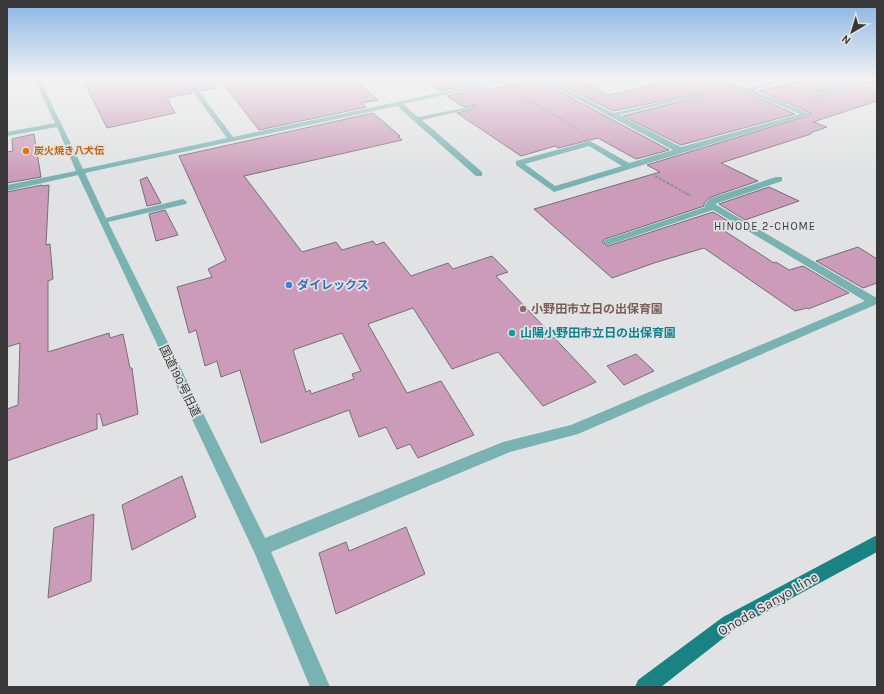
<svg xmlns="http://www.w3.org/2000/svg" width="884" height="694" viewBox="0 0 884 694" font-family="Karla,'Noto Sans JP',sans-serif">
	<style>
		.building { fill: #cc9bb9; stroke: #727171; fill-rule: evenodd }
		.lines { fill: none; stroke-linecap: round; stroke-linejoin: round }
		.path-far1 { stroke: #8e8e8f; stroke-width: 1.5; stroke-dasharray: 2 1; stroke-linecap: butt }
		.path { stroke: #8e8e8f; stroke-width: 2; stroke-dasharray: 3 1.5; stroke-linecap: butt }
		.minor { fill: #79b2b2; fill-rule: evenodd }
		.major { fill: #198384; fill-rule: evenodd }
		.food-dot { fill: #e8710a; stroke: #e1e2e3; stroke-width: 1.5 }
		.shop-dot { fill: #3f7fe0; stroke: #e1e2e3; stroke-width: 1.5 }
		.education-dot { fill: #8d6e63; stroke: #e1e2e3; stroke-width: 1.5 }
		.culture-dot { fill: #0f9aa8; stroke: #e1e2e3; stroke-width: 1.5 }
		.labels { text-anchor: middle; dominant-baseline: central; stroke-width: 3.5; stroke-linejoin: round; paint-order: stroke }
		.far-food-label { font-size: 10px; font-weight: bold; fill: #c56008; stroke: #e1e2e3; text-anchor: start }
		.far-neighbourhood-label { font-size: 11px; letter-spacing: 1px; fill: #383839; stroke: #e1e2e3 }
		.shop-label { font-size: 12px; font-weight: bold; fill: #366cbe; stroke: #e1e2e3; text-anchor: start }
		.education-label { font-size: 12px; font-weight: bold; fill: #785e54; stroke: #e1e2e3; text-anchor: start }
		.culture-label { font-size: 12px; font-weight: bold; fill: #0d838f; stroke: #e1e2e3; text-anchor: start }
		.street-label { font-size: 12px; fill: #383839; stroke: #e1e2e3 }
		.near-street-label { font-size: 14px; fill: #383839; stroke: #e1e2e3 }
	</style>
	<rect width="100%" height="100%" fill="#e1e2e3"/>
	<g class="building">
		<polygon points="111,78 182,78 192,93 167,98 175,113 107,128 84,82"/>
		<polygon points="191,78 215,78 216,88 201,91"/>
		<polygon points="219,78 352,78 378,100 362,103 366,107 259,130"/>
		<polygon points="420,78 464,78 474,84 440,91"/>
		<polygon points="548,78 572,78 609,95 666,82 670,84 690,79 696,81 713,78 795,114 681,145 623,116 699,97 700,93 613,111"/>
		<polygon points="815,78 864,78 810,94 811,96 816,97 877,80 877,101 813,122 827,127 810,133 811,134 721,163 758,181 711,197 704,203 704,206 605,239 602,242 608,246 713,212 733,224 720,228 774,263 776,262 789,270 803,266 849,293 808,309 807,308 795,311 704,248 654,263 612,278 534,209 660,172 647,165 810,115 811,113 759,91"/>
		<polygon points="538,80 669,150 636,159 598,138 558,148 555,146 521,156 457,113 474,109 475,105 464,107 447,96 481,88 485,90"/>
		<path d="M 373,113 L 400,136 L 398,137 L 402,140 L 244,176 L 302,252 L 336,242 L 342,250 L 373,241 L 376,245 L 384,242 L 411,276 L 448,263 L 453,269 L 492,256 L 508,272 L 496,276 L 596,382 L 543,406 L 498,352 L 452,369 L 413,308 L 368,324 L 407,393 L 441,381 L 474,435 L 418,458 L 410,444 L 397,449 L 386,427 L 359,437 L 349,410 L 261,443 L 240,370 L 221,377 L 217,361 L 205,366 L 196,330 L 189,333 L 177,287 L 212,277 L 208,269 L 226,260 L 179,156 ZM 342,333 L 361,371 L 352,374 L 354,379 L 311,394 L 310,390 L 306,392 L 293,350 Z"/>
		<polygon points="34,134 41,177 7,183 7,152 13,151 12,139"/>
		<polygon points="147,177 161,203 147,206 140,180"/>
		<polygon points="42,185 42,186 49,185 46,245 50,244 53,279 48,281 48,352 109,333 110,338 123,334 130,368 132,368 138,414 103,426 100,414 97,414 97,429 7,461 7,409 18,405 20,343 7,347 7,192"/>
		<polygon points="769,187 799,201 745,220 719,204"/>
		<polygon points="165,210 178,235 156,241 149,214"/>
		<polygon points="858,247 877,259 877,283 863,288 816,261"/>
		<polygon points="636,354 654,371 624,385 607,366"/>
		<polygon points="182,476 196,517 132,550 122,505"/>
		<polygon points="94,514 91,581 48,598 54,528"/>
		<polygon points="406,527 425,574 336,614 319,553 346,542 349,551"/>
	</g>
	<g class="lines">
		<polyline class="path-far1" points="516,93 577,129"/>
		<polyline class="path" points="655,176 691,196"/>
		<g class="minor">
			<polygon points="19,78 39,78 83,169 227,138 183,78 189,78 233,137 509,78 519,78 403,104 418,117 474,106 474,108 422,120 482,172 482,176 476,176 397,106 85,173 106,218 183,199 187,202 186,204 108,222 265,538 503,442 571,425 865,301 713,210 608,245 603,242 605,240 705,207 705,204 711,198 776,177 782,177 782,181 715,204 875,297 877,296 877,304 578,434 510,452 271,552 330,687 310,687 255,554 78,175 7,191 7,185 76,171 57,127 7,136 7,132 55,123 34,79 7,83 7,79"/>
			<path d="M 538,78 L 545,78 L 613,113 L 699,94 L 699,96 L 619,115 L 681,147 L 800,114 L 714,78 C 727,78 739,88 748,88 C 761,87 774,78 789,78 L 788,79 L 753,90 L 810,114 L 554,192 L 516,165 L 516,161 L 590,141 L 629,163 L 673,150 ZM 589,146 L 622,166 L 555,186 L 525,164 Z"/>
			<polygon points="868,78 877,78 816,96 811,95"/>
		</g>
		<polygon class="major" points="877,535 877,552 735,629 661,687 635,687 638,680 723,617"/>
	</g>
	<linearGradient id="sky" x2="0" y2="1"><stop stop-color="#88b4e5"/><stop offset="0.45" stop-color="#f2f2f2"/><stop offset="1" stop-color="#f2f2f2" stop-opacity="0"/></linearGradient>
	<rect width="884" height="175" fill="url(#sky)"/>
	<circle class="food-dot" cx="26" cy="151" r="4"/>
	<circle class="shop-dot" cx="289" cy="285" r="4"/>
	<circle class="education-dot" cx="523" cy="309" r="4"/>
	<circle class="culture-dot" cx="512" cy="333" r="4"/>
	<g class="labels">
		<g class="far-food-label">
			<text x="34" y="151">炭火焼き八犬伝</text>
		</g>
		<g class="far-neighbourhood-label">
			<text x="765" y="226">HINODE 2-CHOME</text>
		</g>
		<g class="shop-label">
			<text x="297" y="285">ダイレックス</text>
		</g>
		<g class="education-label">
			<text x="531" y="309">小野田市立日の出保育園</text>
		</g>
		<g class="culture-label">
			<text x="520" y="333">山陽小野田市立日の出保育園</text>
		</g>
		<g class="street-label">
			<text transform="translate(180 381) rotate(64)">国道190号旧道</text>
		</g>
		<g class="near-street-label">
			<text transform="translate(768 604) rotate(-30)">Onoda Sanyo Line</text>
		</g>
	</g>
	<rect width="884" height="694" fill="none" stroke="#383839" stroke-width="16"/>
	<g transform="translate(852 32) rotate(218)" stroke="#e1e2e3" stroke-width="3" paint-order="stroke">
	<path d="M0-3L7 15L0 10L-7 15Z" fill="#383839"/>
	<text y="-6" font-size="11" font-weight="bold" text-anchor="middle" fill="#383839">N</text>
	</g>
</svg>
